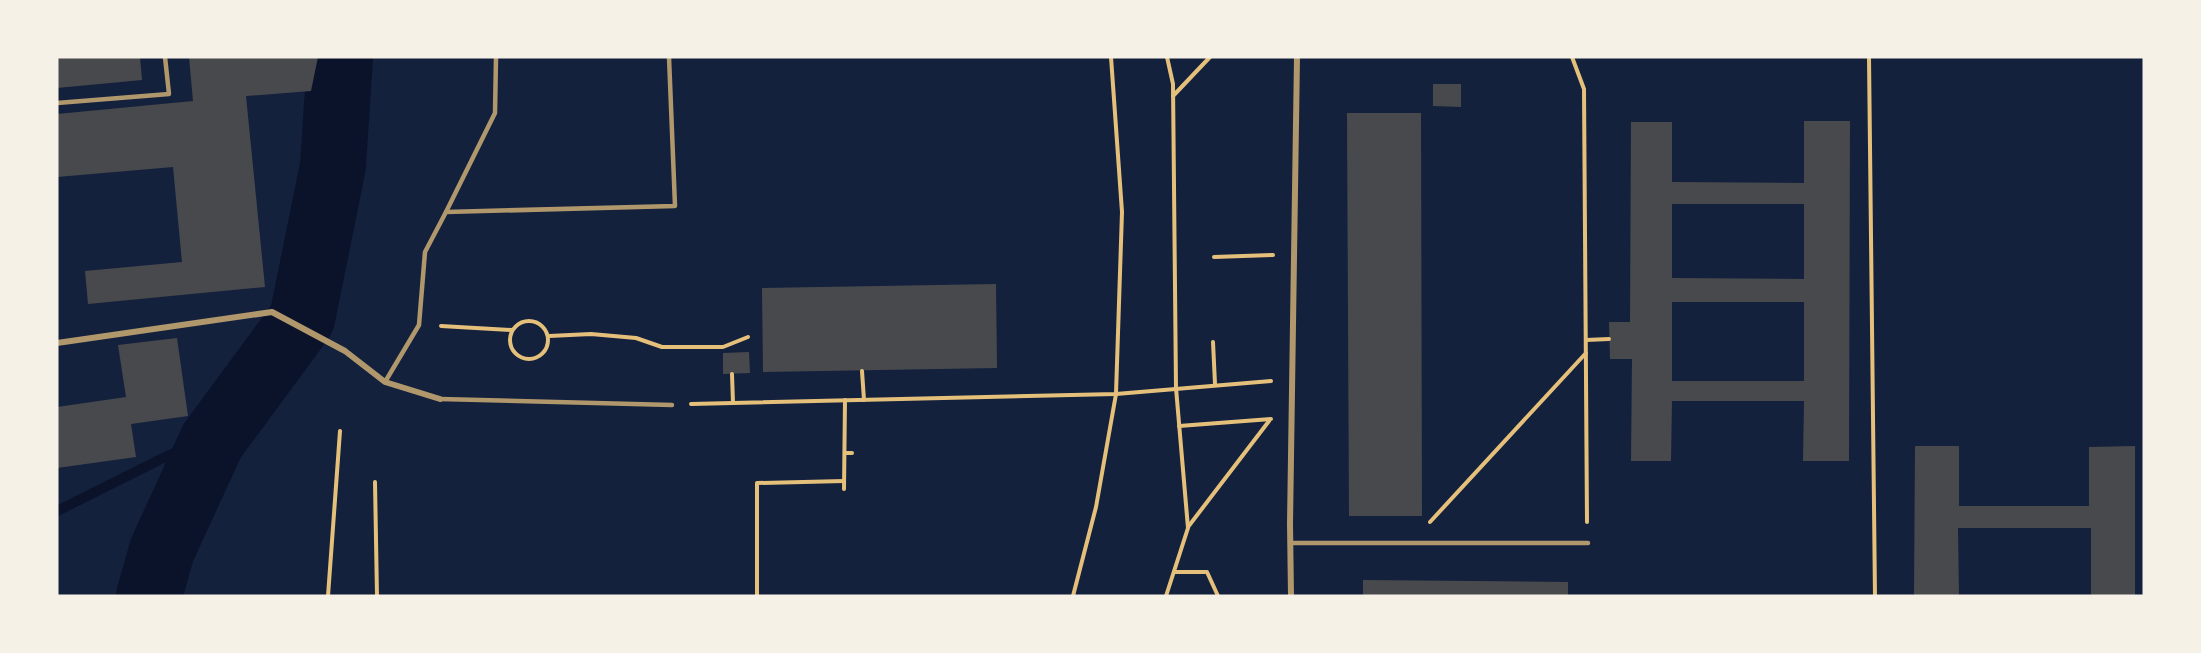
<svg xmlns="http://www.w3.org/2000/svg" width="2201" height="653" viewBox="0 0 2201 653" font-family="Commissioner,sans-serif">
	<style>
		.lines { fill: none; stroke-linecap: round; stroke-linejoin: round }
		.stream { stroke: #0b132b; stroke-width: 10 }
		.river { stroke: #0b132b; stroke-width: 66 }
		.building { fill: #48494c; fill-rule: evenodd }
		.path { stroke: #e5c07b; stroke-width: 4 }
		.service { stroke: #b1986c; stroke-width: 4.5 }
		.minor { stroke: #b1986c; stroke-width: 6 }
	</style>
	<rect width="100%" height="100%" fill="#14213d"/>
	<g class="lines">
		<polyline class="stream" points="57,511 169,455 212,441"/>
		<polyline class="river" points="149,596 162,550 212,441 302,319 333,166 340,57"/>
	</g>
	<g class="building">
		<polygon points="57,57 140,57 142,80 57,88"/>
		<polygon points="189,57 318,57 311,91 246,96 265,287 88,304 85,271 182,262 173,167 57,177 57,114 193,101"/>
		<polygon points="1433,84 1461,84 1461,107 1433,106"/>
		<polygon points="1347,113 1421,113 1422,516 1349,516"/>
		<path d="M 1804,121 L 1850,121 L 1849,461 L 1803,461 L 1804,401 L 1672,401 L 1671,461 L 1631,461 L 1632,359 L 1610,359 L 1609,322 L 1630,322 L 1631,122 L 1672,122 L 1672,182 L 1804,183 ZM 1672,204 L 1804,204 L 1804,279 L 1672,278 ZM 1672,302 L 1804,302 L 1804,381 L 1672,381 Z"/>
		<polygon points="996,284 997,368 763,372 762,288"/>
		<polygon points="177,338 188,416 131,424 136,457 57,468 57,407 126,397 118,345"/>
		<polygon points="749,352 750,373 723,374 723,353"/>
		<polygon points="1915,446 1959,446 1959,506 2089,506 2089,447 2135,446 2135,596 2091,596 2091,528 1958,528 1959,596 1914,596"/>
		<polygon points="1363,580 1568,582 1568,596 1363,596"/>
	</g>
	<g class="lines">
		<g class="path">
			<polyline points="1572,57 1584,89 1587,522"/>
			<polyline points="1869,57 1875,596"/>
			<polyline points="1173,96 1210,57"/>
			<polyline points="1214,257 1273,255"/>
			<circle cx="529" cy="340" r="19"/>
			<polyline points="441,326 512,330"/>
			<polyline points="549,336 591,334 636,338 662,347 723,347 748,337"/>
			<polyline points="1586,340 1609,339"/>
			<polyline points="1213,342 1215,384"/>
			<polyline points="862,371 864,400"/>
			<polyline points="732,374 733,403"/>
			<polyline points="691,404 1116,394 1271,381"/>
			<polyline points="1179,426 1271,419"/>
			<polyline points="845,453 852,453"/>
			<polyline points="375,482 377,596"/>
			<polyline points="844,489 845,400"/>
			<polyline points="1430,522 1586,353"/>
			<polyline points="1188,527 1269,421"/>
			<polyline points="1174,572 1207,572 1218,596"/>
			<polyline points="328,596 340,431"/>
			<polyline points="757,596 757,483 844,481"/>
			<polyline points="1073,596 1096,507 1116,394 1122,212 1111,57"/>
			<polyline points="1166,596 1188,528 1176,388 1173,84 1167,57"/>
		</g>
		<g class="service">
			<polyline points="57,103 169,94 165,57"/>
			<polyline points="446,212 495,113 496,57"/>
			<polyline points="385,382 419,325 425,252 446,212 675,206 669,57"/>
			<polyline points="440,399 672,405"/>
			<polyline points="1290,543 1588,543"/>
		</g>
		<g class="minor">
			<polyline points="57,343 272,312 345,351 385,382 440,399"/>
			<polyline points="1291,596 1290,524 1297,57"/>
		</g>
	</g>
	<rect width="2201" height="653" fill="none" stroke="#f6f1e7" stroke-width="117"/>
</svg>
